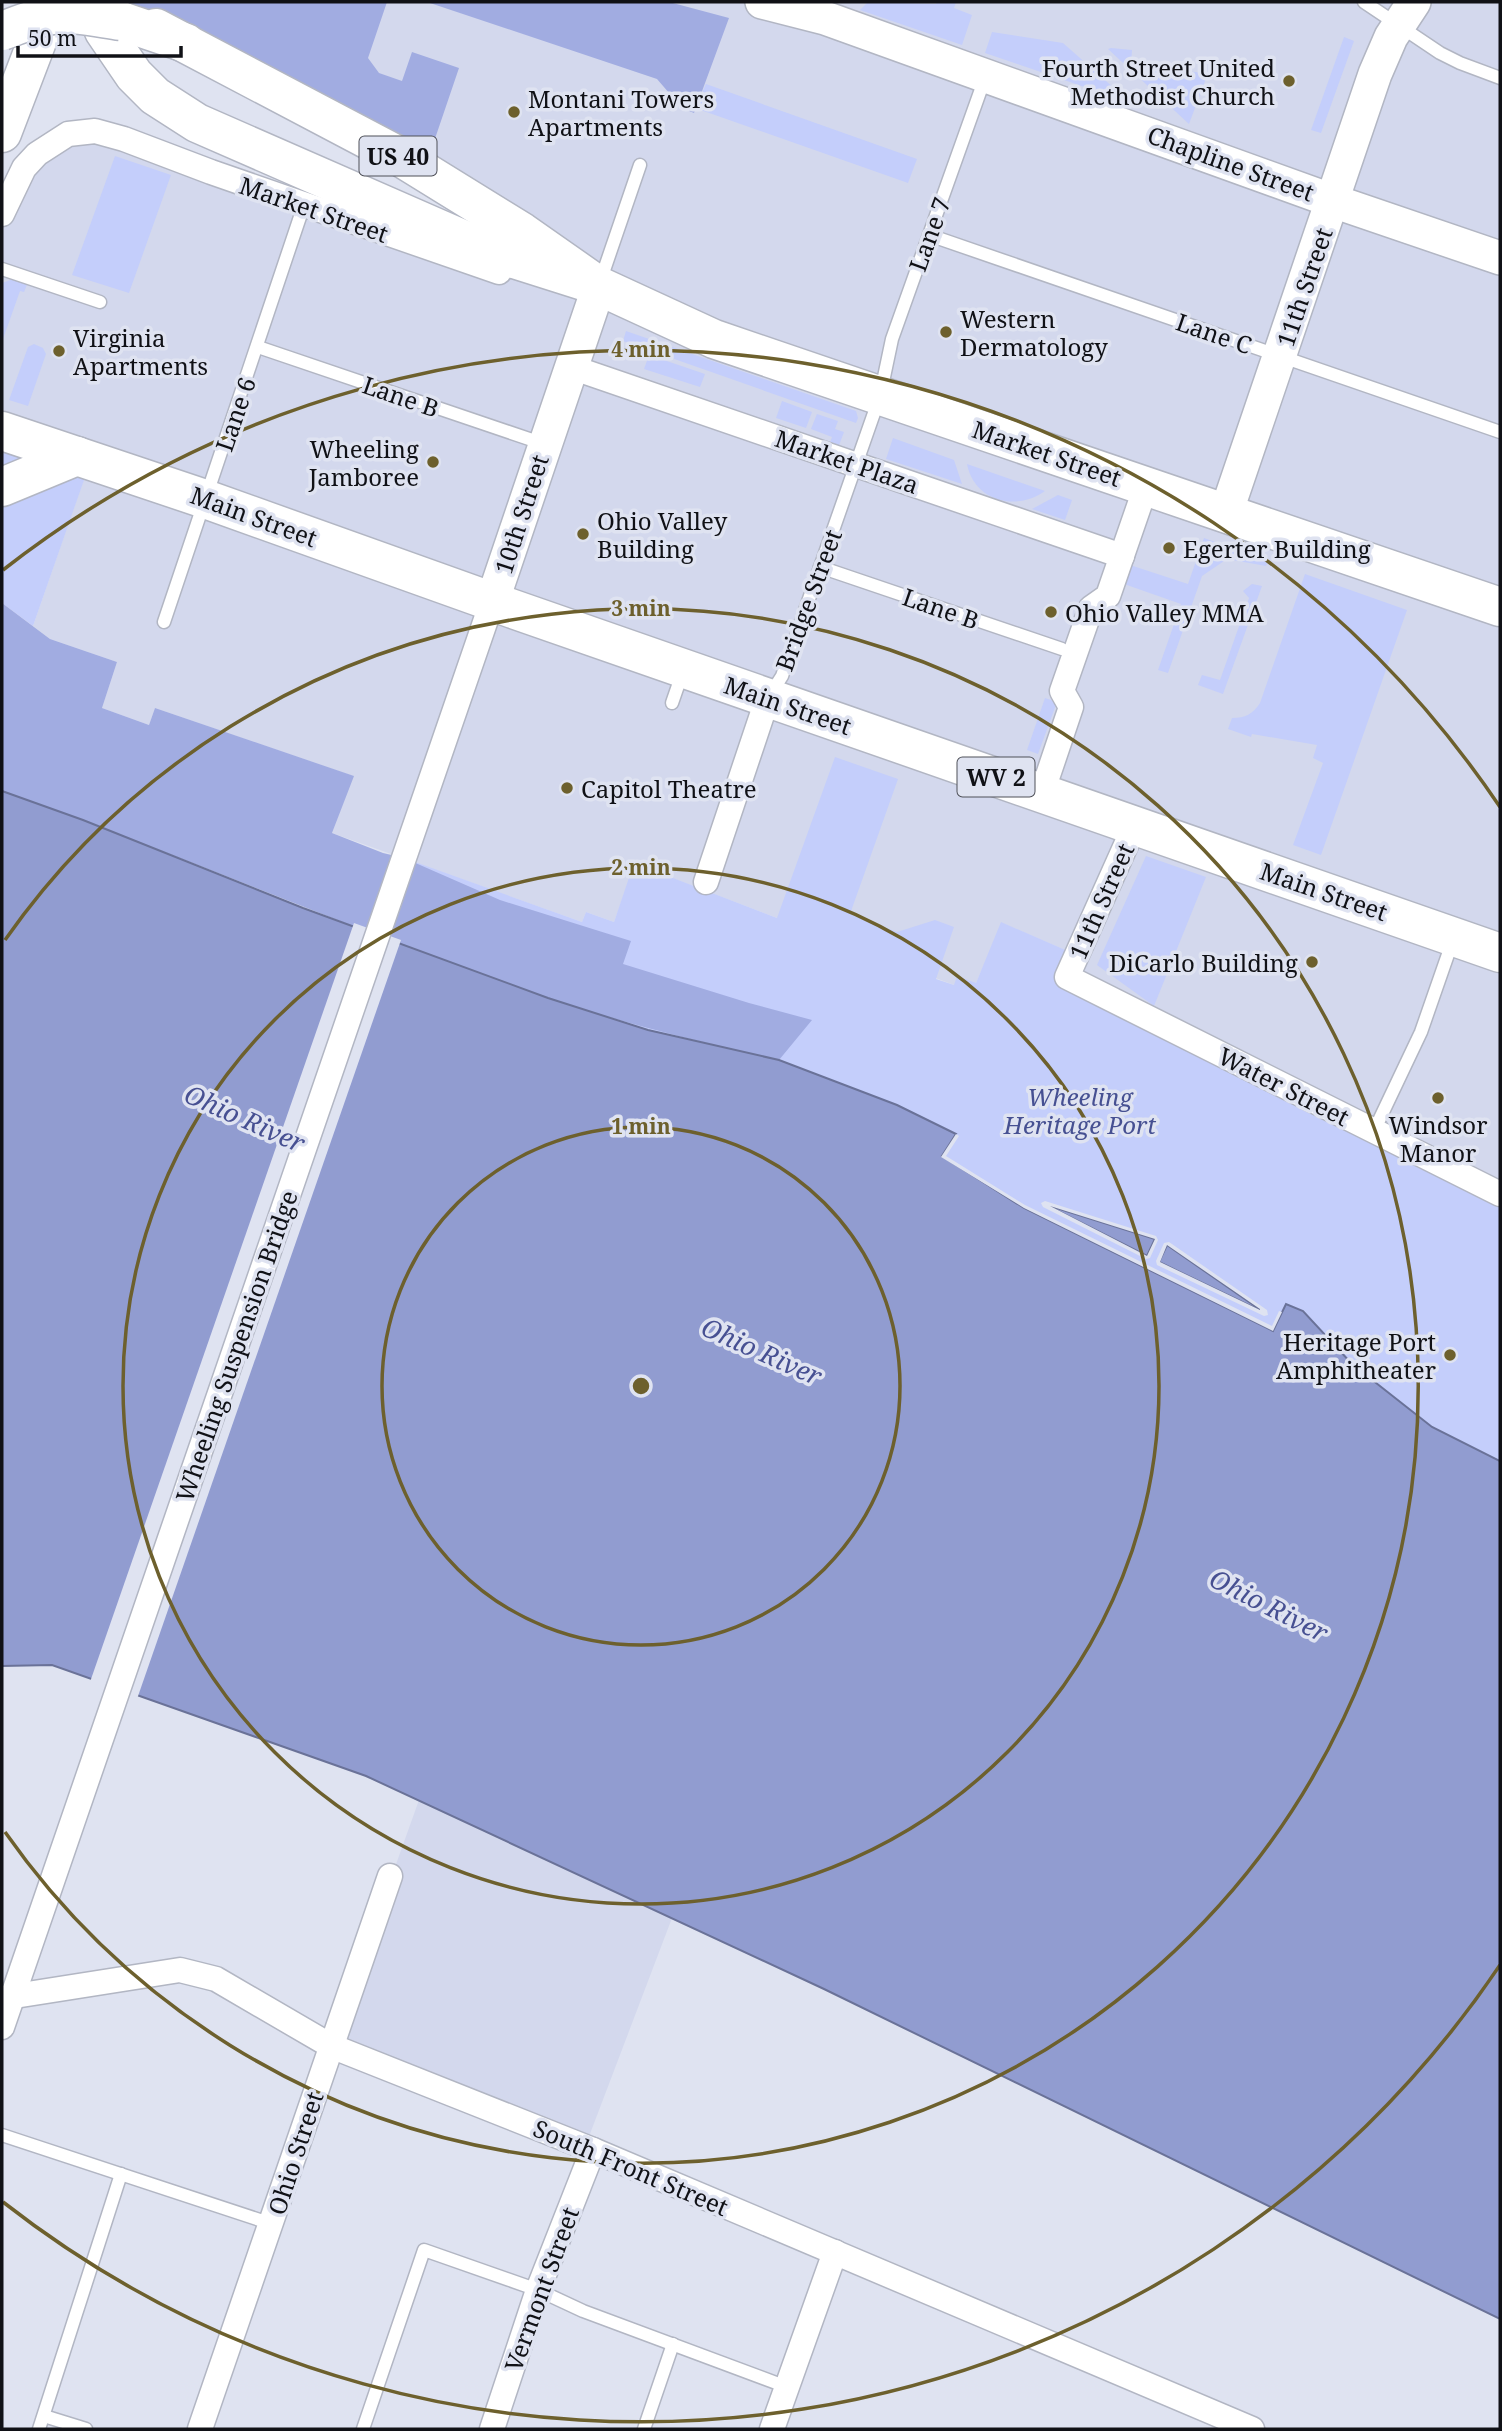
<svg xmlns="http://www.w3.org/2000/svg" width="1502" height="2431" viewBox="0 0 1502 2431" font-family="'Noto Serif',serif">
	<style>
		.built { fill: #d3d8ed }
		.green { fill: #c4cefb }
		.forest { fill: #a1ace1 }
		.water { fill: #919cd0; stroke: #6a7298; stroke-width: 2 }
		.pier { fill: #dfe3f1; fill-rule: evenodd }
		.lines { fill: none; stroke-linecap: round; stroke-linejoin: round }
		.lane-casing { stroke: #b2b6c3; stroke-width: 15 }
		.street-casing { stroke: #b2b6c3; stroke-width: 27 }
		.secondary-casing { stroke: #b2b6c3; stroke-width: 36 }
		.primary-casing { stroke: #b2b6c3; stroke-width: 41 }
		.highway-casing { stroke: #b2b6c3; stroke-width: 41 }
		.lane { stroke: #fff; stroke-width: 12 }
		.street { stroke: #fff; stroke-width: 24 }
		.secondary { stroke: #fff; stroke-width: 33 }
		.primary { stroke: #fff; stroke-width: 38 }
		.highway { stroke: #fff; stroke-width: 38 }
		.highway-bridge-casing { stroke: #b2b6c3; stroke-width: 41; stroke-linecap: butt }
		.highway-bridge { stroke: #fff; stroke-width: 38 }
		.ring { fill: none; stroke: #6d602d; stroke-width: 3.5 }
		.poi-dot { fill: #6d602d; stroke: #dfe3f1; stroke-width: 2.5 }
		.labels { text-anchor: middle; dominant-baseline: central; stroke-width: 7; stroke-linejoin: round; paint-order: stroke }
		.shield { fill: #dfe3f1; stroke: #4e5058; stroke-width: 2 }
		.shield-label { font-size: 23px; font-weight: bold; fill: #101116 }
		.poi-label { font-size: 24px; fill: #101116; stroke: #dfe3f1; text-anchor: start }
		.street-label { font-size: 24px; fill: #101116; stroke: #dfe3f1 }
		.park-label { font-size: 24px; font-style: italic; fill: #465092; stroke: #dfe3f1 }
		.water-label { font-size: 26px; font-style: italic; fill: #475092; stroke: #dfe3f1 }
		.centre { fill: #6d602d; stroke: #dfe3f1; stroke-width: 3.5 }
		.ring-label { font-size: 21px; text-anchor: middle; font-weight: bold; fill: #6d602d; stroke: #dfe3f1; stroke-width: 7; stroke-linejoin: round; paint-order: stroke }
	</style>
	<rect width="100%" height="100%" fill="#dfe3f1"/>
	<g class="built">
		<polygon points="135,2 761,2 825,18 842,2 1500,2 1500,1194 1067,977 1077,955 1002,923 976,983 954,985 635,864 614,922 586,912 582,922 332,833 353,776 155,708 149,725 102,708 117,662 50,639 33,626 88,467 2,439 2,214 14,185 68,134 572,283"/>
		<polygon points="419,1800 672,1918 585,2147 331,2046"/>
	</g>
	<g class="green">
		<polygon points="868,2 936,4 937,2 956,2 954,8 972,15 962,45 860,10"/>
		<polygon points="992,32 1063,43 1131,103 985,53"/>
		<polygon points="1344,37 1354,41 1321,133 1311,130"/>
		<polygon points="1111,48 1132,50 1131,67 1208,73 1189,124 1108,49"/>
		<polygon points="706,84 917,159 908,183 695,108"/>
		<polygon points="115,156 171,175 129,293 72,275"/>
		<polygon points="16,278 28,282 24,292 20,291 2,342 2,283"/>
		<polygon points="626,331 856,411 858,418 856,423 623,341"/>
		<polygon points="34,344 43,348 46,354 28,406 9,400 28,347"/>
		<polygon points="649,355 705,374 700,387 644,369"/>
		<polygon points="782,401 812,412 806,428 776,418"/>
		<polygon points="817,414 838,421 835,429 844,432 838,448 829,445 832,437 811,429"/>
		<polygon points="2,431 91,460 33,626 2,603"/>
		<polygon points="893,438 954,460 962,484 886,459"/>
		<path d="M 967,464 L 1045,491 C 1016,512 974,501 967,464 Z"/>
		<polygon points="1058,495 1072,500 1065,520 1032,509"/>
		<polygon points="1204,538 1268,561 1266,566 1227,559 1202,576 1168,673 1158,670 1181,604 1124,584 1130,565 1188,584"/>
		<path d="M 1305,574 L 1407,610 L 1321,855 L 1293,845 L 1323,763 L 1313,758 L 1317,745 L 1252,734 L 1251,737 L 1228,729 L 1232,718 C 1245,718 1253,714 1260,703 Z"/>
		<polygon points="1252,584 1262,586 1223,694 1198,685 1202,675 1220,680 1249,598 1243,591"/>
		<polygon points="1045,698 1057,702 1038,754 1027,750"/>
		<polygon points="835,757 898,779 850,914 897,932 935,920 954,927 936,979 954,985 957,976 976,983 1001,922 1077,955 1067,977 1500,1194 1500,1461 1432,1427 1352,1364 1303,1311 1273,1331 648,1030 548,998 377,936 404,858 582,922 586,912 614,922 634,863 777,918"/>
		<polygon points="1146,856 1206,877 1154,1006 1097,965"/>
	</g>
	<g class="forest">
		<polygon points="101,2 387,2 368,58 379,73 402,81 412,52 459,68 424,171"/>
		<polygon points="427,2 669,2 729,18 694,113 682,108 657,79"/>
		<path d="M 2,603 L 50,639 L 117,662 L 102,708 L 149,725 L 155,708 L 354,776 L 332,833 L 383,853 L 404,858 L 500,900 L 631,941 L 623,964 L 749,1003 L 812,1020 L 779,1060 C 701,1042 624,1024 548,998 C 363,935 185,856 2,791 Z"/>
	</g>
	<g class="water">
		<polygon points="2,791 83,820 303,908 548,998 648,1030 779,1060 897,1105 956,1134 942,1156 1024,1208 1273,1331 1286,1304 1303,1311 1352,1364 1432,1427 1500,1461 1500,2319 824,1989 366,1776 52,1665 2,1666"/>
		<polygon points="1044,1204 1155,1239 1147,1256"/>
		<polygon points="1167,1245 1265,1313 1159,1262"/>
	</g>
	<g class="pier">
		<polygon points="354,923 401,940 137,1699 90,1682"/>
		<polygon points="956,1134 959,1136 946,1156 1025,1205 1272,1326 1279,1311 1282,1312 1273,1331 1024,1208 941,1157"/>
		<path d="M 1045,1201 L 1156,1236 L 1158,1240 L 1150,1258 L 1146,1259 L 1043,1207 L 1041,1203 ZM 1050,1206 L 1155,1239 L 1147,1256 Z"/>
		<path d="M 1169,1242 L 1267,1310 L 1268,1315 L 1264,1316 L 1157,1265 L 1156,1261 L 1164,1243 ZM 1167,1245 L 1260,1309 L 1260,1310 L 1160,1262 Z"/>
	</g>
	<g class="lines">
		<defs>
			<g id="lane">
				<polyline points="1364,2 1440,53 1460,63 1500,78"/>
				<polyline points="929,235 1500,432"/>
				<polyline points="2,269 100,302"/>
				<polyline points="600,282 640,165"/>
				<polyline points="258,347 544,444"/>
				<polyline points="820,567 1062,649"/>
				<polyline points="164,622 304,205"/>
				<polyline points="770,695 782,676 880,396 892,339 985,78"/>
				<polyline points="672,703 682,674"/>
				<polyline points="1374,1131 1421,1032 1453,940"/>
				<polyline points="2,2135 272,2224"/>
				<polyline points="44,2416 86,2429"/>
				<polyline points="39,2429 121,2174"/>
				<polyline points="363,2429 424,2250 538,2290 583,2311 787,2387"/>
				<polyline points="644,2429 673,2344"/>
			</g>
			<g id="street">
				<polyline points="2,214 24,168 37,154 68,134 95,131 124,139 211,172 499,272"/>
				<polyline points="571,367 1122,556"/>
				<polyline points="1042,793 1071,707 1062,691 1091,608 1108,596 1146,486"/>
				<polyline points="1135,825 1067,977 1500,1194"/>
				<polyline points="706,882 768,697"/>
				<polyline points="2,1998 180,1970 216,1979 331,2046 593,2150 1252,2429"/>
				<polyline points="2,2027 492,602"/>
				<polyline points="200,2429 390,1876"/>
				<polyline points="492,2429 538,2290 593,2150"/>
				<polyline points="772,2429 835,2252"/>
			</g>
			<g id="secondary">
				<polyline points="762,2 825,18 1333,201 1500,258"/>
				<polyline points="1226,513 1375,74 1391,37 1414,2"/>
				<polyline points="492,602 599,286"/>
			</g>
			<g id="primary">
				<polyline points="156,28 399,156 522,232 599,286 714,339 1500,607"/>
				<polyline points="2,431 205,499 513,609 1500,953"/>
			</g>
			<g id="highway">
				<polyline points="92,2 104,31 134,75 155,96 197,123 462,239 517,260 599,286"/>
				<polyline points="121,21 186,43"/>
				<polyline points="2,133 52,2"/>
				<polyline points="2,487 77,456"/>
			</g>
		</defs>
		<use href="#lane" class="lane-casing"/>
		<use href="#street" class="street-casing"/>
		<use href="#secondary" class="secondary-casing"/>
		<use href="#primary" class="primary-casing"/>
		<use href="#highway" class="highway-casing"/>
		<use href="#lane" class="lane"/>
		<use href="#street" class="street"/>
		<use href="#secondary" class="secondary"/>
		<use href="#primary" class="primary"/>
		<use href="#highway" class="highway"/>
		<defs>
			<path id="highway-bridge" d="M 2,31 C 18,25 37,17 54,15 C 76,12 99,18 121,21"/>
		</defs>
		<use href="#highway-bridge" class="highway-bridge-casing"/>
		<use href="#highway-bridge" class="highway-bridge"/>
	</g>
	<g class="ring">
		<circle cx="641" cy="1386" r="259"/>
		<circle cx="641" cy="1386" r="518"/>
		<path d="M5 940A777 777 0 1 1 5 1832"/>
		<path d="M1500 1965A1036 1036 0 0 1 3 2202M3 570A1036 1036 0 0 1 1500 807"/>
	</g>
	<g class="poi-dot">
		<circle cx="1289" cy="81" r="7"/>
		<circle cx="514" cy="112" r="7"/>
		<circle cx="946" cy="332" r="7"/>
		<circle cx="59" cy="351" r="7"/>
		<circle cx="433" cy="462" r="7"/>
		<circle cx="583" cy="534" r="7"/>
		<circle cx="1169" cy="548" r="7"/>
		<circle cx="1051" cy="612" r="7"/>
		<circle cx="567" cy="788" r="7"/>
		<circle cx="1312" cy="962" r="7"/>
		<circle cx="1438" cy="1098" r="7"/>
		<circle cx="1450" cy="1355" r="7"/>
	</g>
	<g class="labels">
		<g class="shield">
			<rect x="359.5" y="136.5" width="77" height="39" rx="5"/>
			<rect x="957.5" y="757.5" width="77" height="39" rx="5"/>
		</g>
		<g class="shield-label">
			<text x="398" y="156">US 40</text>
			<text x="996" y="777">WV 2</text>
		</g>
		<g class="poi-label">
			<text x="1275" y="67" text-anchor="end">Fourth Street United<tspan x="1275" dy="28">Methodist Church</tspan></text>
			<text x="528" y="98">Montani Towers<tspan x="528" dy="28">Apartments</tspan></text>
			<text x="960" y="318">Western<tspan x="960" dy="28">Dermatology</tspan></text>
			<text x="73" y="337">Virginia<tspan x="73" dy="28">Apartments</tspan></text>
			<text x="419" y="448" text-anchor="end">Wheeling<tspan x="419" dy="28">Jamboree</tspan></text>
			<text x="597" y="520">Ohio Valley<tspan x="597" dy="28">Building</tspan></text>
			<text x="1183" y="548">Egerter Building</text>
			<text x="1065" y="612">Ohio Valley MMA</text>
			<text x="581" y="788">Capitol Theatre</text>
			<text x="1298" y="962" text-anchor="end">DiCarlo Building</text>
			<text x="1438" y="1124" text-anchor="middle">Windsor<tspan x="1438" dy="28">Manor</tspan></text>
			<text x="1436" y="1341" text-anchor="end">Heritage Port<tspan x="1436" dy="28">Amphitheater</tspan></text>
		</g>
		<g class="street-label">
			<text transform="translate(1231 163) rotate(20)">Chapline Street</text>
			<text transform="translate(314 209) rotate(19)">Market Street</text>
			<text transform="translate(929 234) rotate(-70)">Lane 7</text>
			<text transform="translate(1304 287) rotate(-71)">11th Street</text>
			<text transform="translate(1214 333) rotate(19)">Lane C</text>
			<text transform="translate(401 396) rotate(19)">Lane B</text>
			<text transform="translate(235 414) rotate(-71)">Lane 6</text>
			<text transform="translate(1047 453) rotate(19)">Market Street</text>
			<text transform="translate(847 461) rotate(19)">Market Plaza</text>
			<text transform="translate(521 514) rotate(-72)">10th Street</text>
			<text transform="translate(254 516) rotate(20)">Main Street</text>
			<text transform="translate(808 600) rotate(-70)">Bridge Street</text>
			<text transform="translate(941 608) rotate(19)">Lane B</text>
			<text transform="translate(788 705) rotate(19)">Main Street</text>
			<text transform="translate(1324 891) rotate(19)">Main Street</text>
			<text transform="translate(1101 901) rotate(-66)">11th Street</text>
			<text transform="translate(1284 1086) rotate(27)">Water Street</text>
			<text transform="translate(236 1346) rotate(-71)">Wheeling Suspension Bridge</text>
			<text transform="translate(295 2153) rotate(-72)">Ohio Street</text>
			<text transform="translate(631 2167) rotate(23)">South Front Street</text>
			<text transform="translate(541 2289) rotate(-70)">Vermont Street</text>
		</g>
		<g class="park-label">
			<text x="1080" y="1096">Wheeling<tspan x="1080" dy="28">Heritage Port</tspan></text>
		</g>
		<g class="water-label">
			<text transform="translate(245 1118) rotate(24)">Ohio River</text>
			<text transform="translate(762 1351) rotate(24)">Ohio River</text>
			<text transform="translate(1269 1605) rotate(27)">Ohio River</text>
		</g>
	</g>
	<circle cx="641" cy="1386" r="10" class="centre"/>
	<g class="ring-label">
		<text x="641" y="357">4 min</text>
		<text x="641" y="616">3 min</text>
		<text x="641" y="875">2 min</text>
		<text x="641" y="1134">1 min</text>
	</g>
	<rect width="1502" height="2431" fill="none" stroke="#101116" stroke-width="7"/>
	<path d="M18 46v10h163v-10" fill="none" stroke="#101116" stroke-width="3.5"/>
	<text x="28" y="46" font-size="21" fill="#101116" stroke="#dfe3f1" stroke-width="5" paint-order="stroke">50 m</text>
</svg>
